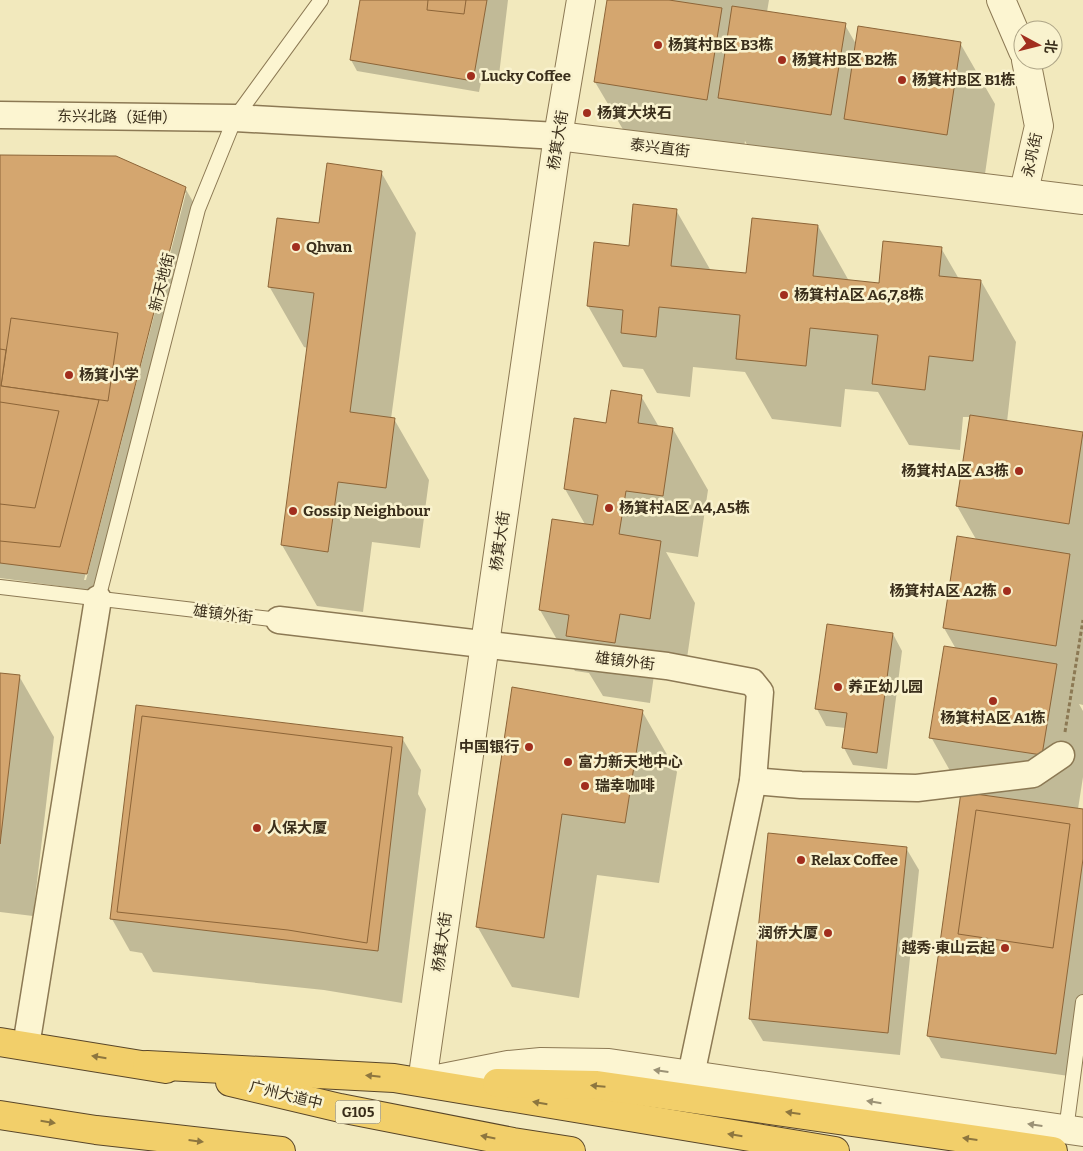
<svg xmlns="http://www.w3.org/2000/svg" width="1083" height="1151" viewBox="0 0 1083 1151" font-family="Bitter,'Noto Sans SC',serif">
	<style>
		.shadow { fill: #0003; fill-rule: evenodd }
		.building { fill: #d4a66f; stroke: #8d6538 }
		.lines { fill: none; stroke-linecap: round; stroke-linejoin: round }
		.service-casing { stroke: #8c7954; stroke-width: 16 }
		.minor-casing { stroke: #8c7954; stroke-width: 29 }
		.tertiary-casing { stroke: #8c7954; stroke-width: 30 }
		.trunk-casing { stroke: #594629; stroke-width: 30 }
		.path { stroke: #8c7954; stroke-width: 3; stroke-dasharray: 4 2.5; stroke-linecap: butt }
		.service { stroke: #fcf5d1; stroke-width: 14 }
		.minor { stroke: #fcf5d1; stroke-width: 26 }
		.tertiary { stroke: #fcf5d1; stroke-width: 28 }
		.trunk { stroke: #f2cf6a; stroke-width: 28 }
		.oneway { fill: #8d763f }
		.oneway2 { fill: #9b9276 }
		.poi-dot { fill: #a12e1e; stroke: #f9f2ce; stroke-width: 2 }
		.labels { text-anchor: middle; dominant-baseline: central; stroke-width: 5; stroke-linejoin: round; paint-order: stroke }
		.shield { fill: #f9f2ce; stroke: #736951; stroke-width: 1 }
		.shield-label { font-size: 14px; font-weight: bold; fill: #3a2e1b }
		.poi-label { font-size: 15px; font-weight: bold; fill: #3a2e1b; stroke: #f9f2ce; text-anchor: start }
		.street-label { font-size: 15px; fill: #3a2e1b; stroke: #f9f2ce }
	</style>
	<rect width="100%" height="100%" fill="#f2e9bd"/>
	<g class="shadow">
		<polygon points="361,0 508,0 499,75 483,73 479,92 357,71 351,60"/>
		<polygon points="608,0 769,0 767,12 845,25 856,44 960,43 995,104 982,195 880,180 868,159 866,176 755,158 745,141 742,160 631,143 595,82"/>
		<path d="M 0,156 L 185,188 L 195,205 L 96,591 L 0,578 ZM 183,192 L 186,193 L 132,400 L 132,393 ZM 122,432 L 124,432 L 86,580 L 84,580 Z"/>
		<polygon points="381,172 416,233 391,419 394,419 429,480 420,548 372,542 363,612 317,606 282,545 308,348 304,347 269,286 320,224"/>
		<polygon points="676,210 711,271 747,275 818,226 849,281 880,284 941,248 959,279 981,281 1016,342 1007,422 1083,434 1083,705 1079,704 1083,711 1083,777 1078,809 1083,810 1083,1007 1069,1076 941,1058 928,1036 962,792 931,737 956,649 944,628 977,541 957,506 971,417 963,417 960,450 909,445 878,392 845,389 841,427 772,419 745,372 693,367 690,397 657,393 643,369 623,367 588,306 630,247"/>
		<polygon points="641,396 659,427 673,429 708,490 698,557 666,552 695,603 684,679 654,675 650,703 603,696 589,673 575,671 540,610 586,526 565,489 607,424"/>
		<polygon points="893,634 902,651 887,769 853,765 844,748 846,728 826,726 817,709"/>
		<polygon points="0,674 19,676 54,737 33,916 0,912"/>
		<polygon points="513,689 642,711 677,772 659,883 597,875 579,998 512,987 477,926"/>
		<polygon points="402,738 421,770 418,794 426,809 402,1003 324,990 153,972 142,953 130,951 112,919"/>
		<polygon points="906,848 919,870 900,1055 763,1041 750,1019"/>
	</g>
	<g class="building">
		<polygon points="360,0 487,0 473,81 350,60"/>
		<polygon points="428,0 466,0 464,14 427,10"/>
		<polygon points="607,0 669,0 722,8 707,100 594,82"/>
		<polygon points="732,6 846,23 831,115 718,98"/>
		<polygon points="858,26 961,42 947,135 844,119"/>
		<polygon points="0,155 116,156 186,187 87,574 0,563"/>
		<polygon points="327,163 382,171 350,412 395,418 386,488 338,482 328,552 281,545 314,293 268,287 277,218 319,223"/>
		<polygon points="633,204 677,209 671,266 746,273 752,218 818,225 813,276 879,283 883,241 942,247 939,276 981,280 973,361 929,356 925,390 872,384 878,335 810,328 806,366 736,359 740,315 659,307 656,337 621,333 623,310 587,306 594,242 629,246"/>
		<polygon points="11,318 118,333 108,401 1,386"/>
		<polygon points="0,349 6,350 1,386 99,400 60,547 0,541 0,504 35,508 59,411 0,402"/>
		<polygon points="611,390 642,395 638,423 673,428 663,496 626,491 619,534 661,541 650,619 620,614 615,643 566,636 569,615 539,610 552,519 593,525 598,495 564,489 574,418 606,423"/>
		<polygon points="970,415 1083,432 1069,524 956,506"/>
		<polygon points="957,536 1070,554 1056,646 943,628"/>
		<polygon points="827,624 893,633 877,753 842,748 847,713 815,709"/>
		<polygon points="944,646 1057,664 1042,755 929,738"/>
		<polygon points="0,673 20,675 0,844"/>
		<polygon points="512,687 643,710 625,823 562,814 544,938 476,927"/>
		<polygon points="136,705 403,737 378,951 110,919"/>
		<polygon points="142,716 392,747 367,943 288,930 117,912"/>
		<polygon points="961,792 1083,809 1083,859 1056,1054 927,1036"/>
		<polygon points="976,810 1070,824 1053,948 958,934"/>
		<polygon points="768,833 907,847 888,1033 749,1019"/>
	</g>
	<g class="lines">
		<defs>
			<g id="service">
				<polyline points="0,587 279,620"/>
				<polyline points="98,599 198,209 235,118 321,0"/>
				<polyline points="1066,1130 1083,1002"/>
			</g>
			<g id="minor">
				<polyline points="0,115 235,118 558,136"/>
				<polyline points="279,620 667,666 752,682 760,692 753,781 691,1075"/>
				<polyline points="753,781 801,785 917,788 1033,774 1061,755"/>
				<polyline points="26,1046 98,599"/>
			</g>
			<g id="tertiary">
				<polyline points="581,0 558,136 422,1082 508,1065 541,1062 609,1063 1083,1132"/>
				<polyline points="1001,0 1023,51"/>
				<polyline points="558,136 1083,200"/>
				<polyline points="1024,191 1039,126 1026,60"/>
			</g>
			<g id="trunk">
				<polyline points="0,1042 166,1069"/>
				<polyline points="147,1065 394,1078 835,1151"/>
				<polyline points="230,1082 340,1108 513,1142 571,1151"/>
				<polyline points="497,1083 597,1085 1053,1151"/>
				<polyline points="0,1115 96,1130 281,1151"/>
			</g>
		</defs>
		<use href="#service" class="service-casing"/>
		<use href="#minor" class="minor-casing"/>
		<use href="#tertiary" class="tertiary-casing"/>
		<use href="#trunk" class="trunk-casing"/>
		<polyline class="path" points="1065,732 1083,620"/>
		<use href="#service" class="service"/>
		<use href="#minor" class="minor"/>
		<use href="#tertiary" class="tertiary"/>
		<use href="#trunk" class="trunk"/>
	</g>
	<defs><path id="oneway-solid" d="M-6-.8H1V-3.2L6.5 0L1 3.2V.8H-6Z" transform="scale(1.25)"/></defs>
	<g class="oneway">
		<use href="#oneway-solid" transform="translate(99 1057) rotate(-171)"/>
		<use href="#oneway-solid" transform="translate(373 1076) rotate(-174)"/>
		<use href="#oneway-solid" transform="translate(598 1086) rotate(-175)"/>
		<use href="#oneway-solid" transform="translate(540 1103) rotate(-170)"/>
		<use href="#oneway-solid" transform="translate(793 1113) rotate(-172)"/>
		<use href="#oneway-solid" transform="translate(48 1122) rotate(9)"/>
		<use href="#oneway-solid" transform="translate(735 1135) rotate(-171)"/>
		<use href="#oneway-solid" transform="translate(488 1137) rotate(-169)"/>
		<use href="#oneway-solid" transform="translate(970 1139) rotate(-172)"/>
		<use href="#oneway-solid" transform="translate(196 1141) rotate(7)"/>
	</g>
	<g class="oneway2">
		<use href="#oneway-solid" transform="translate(661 1071) rotate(-172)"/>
		<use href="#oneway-solid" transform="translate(874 1102) rotate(-171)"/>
		<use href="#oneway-solid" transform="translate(1035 1125) rotate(-172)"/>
	</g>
	<g class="poi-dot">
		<circle cx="658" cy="45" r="5"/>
		<circle cx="782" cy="60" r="5"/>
		<circle cx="471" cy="76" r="5"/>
		<circle cx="902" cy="80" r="5"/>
		<circle cx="587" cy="113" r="5"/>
		<circle cx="296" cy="247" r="5"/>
		<circle cx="784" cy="295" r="5"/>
		<circle cx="69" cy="375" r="5"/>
		<circle cx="1019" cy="471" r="5"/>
		<circle cx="609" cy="508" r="5"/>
		<circle cx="293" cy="511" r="5"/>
		<circle cx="1007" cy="591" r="5"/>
		<circle cx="838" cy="687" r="5"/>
		<circle cx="993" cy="701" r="5"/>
		<circle cx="529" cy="747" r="5"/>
		<circle cx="568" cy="762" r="5"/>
		<circle cx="585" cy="786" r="5"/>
		<circle cx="257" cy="828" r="5"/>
		<circle cx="801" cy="860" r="5"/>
		<circle cx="828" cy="933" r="5"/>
		<circle cx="1005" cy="948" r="5"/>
	</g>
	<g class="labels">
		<rect class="shield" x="335.5" y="1100.5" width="45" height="23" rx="4"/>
		<g class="shield-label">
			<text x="358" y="1112">G105</text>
		</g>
		<g class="poi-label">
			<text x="668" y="45">杨箕村B区 B3栋</text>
			<text x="792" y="60">杨箕村B区 B2栋</text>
			<text x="481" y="76">Lucky Coffee</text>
			<text x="912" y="80">杨箕村B区 B1栋</text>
			<text x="597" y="113">杨箕大块石</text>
			<text x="306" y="247">Qhvan</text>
			<text x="794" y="295">杨箕村A区 A6,7,8栋</text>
			<text x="79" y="375">杨箕小学</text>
			<text x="1009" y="471" text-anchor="end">杨箕村A区 A3栋</text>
			<text x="619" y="508">杨箕村A区 A4,A5栋</text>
			<text x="303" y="511">Gossip Neighbour</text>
			<text x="997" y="591" text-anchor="end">杨箕村A区 A2栋</text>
			<text x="848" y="687">养正幼儿园</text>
			<text x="993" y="718" text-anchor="middle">杨箕村A区 A1栋</text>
			<text x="519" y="747" text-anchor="end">中国银行</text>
			<text x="578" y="762">富力新天地中心</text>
			<text x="595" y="786">瑞幸咖啡</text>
			<text x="267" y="828">人保大厦</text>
			<text x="811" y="860">Relax Coffee</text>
			<text x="818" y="933" text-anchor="end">润侨大厦</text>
			<text x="995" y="948" text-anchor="end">越秀·東山云起</text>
		</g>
		<g class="street-label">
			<text transform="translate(117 117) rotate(1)">东兴北路（延伸）</text>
			<text transform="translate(558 140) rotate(-81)">杨箕大街</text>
			<text transform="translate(660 148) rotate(7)">泰兴直街</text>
			<text transform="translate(1032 155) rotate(-78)">永巩街</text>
			<text transform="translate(162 282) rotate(-76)">新天地街</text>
			<text transform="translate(500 541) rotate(-82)">杨箕大街</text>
			<text transform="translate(223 614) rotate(7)">雄镇外街</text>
			<text transform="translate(625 661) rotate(7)">雄镇外街</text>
			<text transform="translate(442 942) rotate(-82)">杨箕大街</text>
			<text transform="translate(286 1095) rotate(14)">广州大道中</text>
		</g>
	</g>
	<g transform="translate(1038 45) rotate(97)"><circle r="24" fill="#f9f2ce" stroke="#ada486"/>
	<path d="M0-4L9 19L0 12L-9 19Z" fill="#a12e1e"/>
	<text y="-8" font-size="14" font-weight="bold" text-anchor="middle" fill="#3a2e1b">北</text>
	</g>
</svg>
